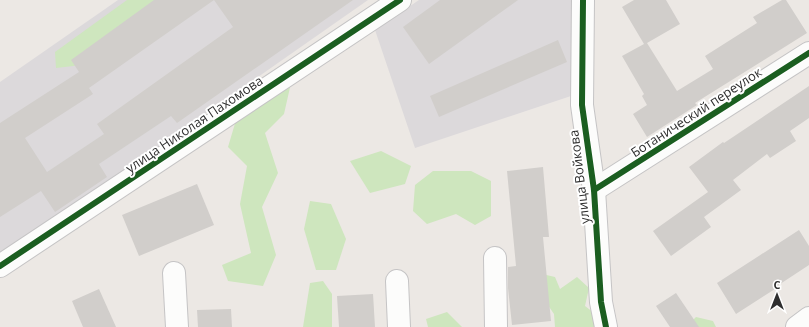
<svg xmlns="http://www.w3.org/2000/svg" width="809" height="327" viewBox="0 0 809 327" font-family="'Open Sans',sans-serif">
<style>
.industrial{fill:#dcd9db}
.green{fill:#cee6be}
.building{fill:#d1cecb;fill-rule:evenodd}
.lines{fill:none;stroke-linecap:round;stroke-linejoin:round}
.minor-casing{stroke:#c5c4c5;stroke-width:24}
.minor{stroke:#fcfcfb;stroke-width:22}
.cycleway-casing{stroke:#fff;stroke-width:8}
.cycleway{stroke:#1b5e20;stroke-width:6}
.labels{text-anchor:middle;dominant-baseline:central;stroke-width:4;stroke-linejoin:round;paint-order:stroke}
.street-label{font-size:13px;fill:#2e2e2e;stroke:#fff}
</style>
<rect width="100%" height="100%" fill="#ece8e4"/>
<!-- industrial -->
<g class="industrial">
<path d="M118,0h250l-206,144 -162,109v-171z"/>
<path d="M419,0h154l-2,96 -156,52 -40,-118z"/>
</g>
<!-- green -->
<g class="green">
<path d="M127,0h43l-88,65 -26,3 -1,-16z"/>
<path d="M291,83l-7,31 -19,19 13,40 -16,34 14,48 -13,31 -35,-5 -6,-16 29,-12 -11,-49 7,-38 -19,-19 14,-47z"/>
<path d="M381,151l30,15 -6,18 -35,9 -20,-32z"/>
<path d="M433,171h38l20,10v35l-16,9 -19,-11 -29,10 -14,-13 2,-26z"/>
<path d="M310,201l21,3 15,35 -10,31h-20l-12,-41z"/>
<path d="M542,274l13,3 5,12 17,-12 12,11 -4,18 13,10 2,11h-45l-1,-13 -17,-25z"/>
<path d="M323,281l9,13v33h-29l7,-44z"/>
<path d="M447,312l15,15h-34l-2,-8z"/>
<path d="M696,317l17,4 3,6h-30z"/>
</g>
<!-- building -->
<g class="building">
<path d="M154,0h199l-176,123 -6,-7 -72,48 8,13 -52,35 -14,-21 -41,26v-94l79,-51 -8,-12zM214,0l19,27 -136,97 7,10 -57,38 -22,-34 68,-44 -4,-6z"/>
<path d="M440,0h78l-89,64 -26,-37z"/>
<path d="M634,0h32l14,24 -33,19 30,48 36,-22 -8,-13 52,-33 -4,-6 29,-17h4l21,33 -112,70 2,2 -50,32 -14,-23 14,-9 -5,-9 2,-2 -22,-38 22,-12 -22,-37z"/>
<path d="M558,40l9,22 -128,55 -9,-21z"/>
<path d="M809,86v32l-19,13 6,10 -26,17 -3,-4 -34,26 8,10 -37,27 7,10 -40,29 -18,-25 55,-39 -19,-25 34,-25 1,1z"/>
<path d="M543,167l6,70h-6l8,84 -39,4 -4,-37v-21l8,-1 -9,-95z"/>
<path d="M197,184l17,41 -75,31 -17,-41z"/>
<path d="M799,230l10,16v19l-35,23 1,1 -39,25 -19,-31z"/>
<path d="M99,289l17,38h-33l-11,-26z"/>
<path d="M676,293l23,34h-29l-14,-21z"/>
<path d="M373,294l2,33h-36l-2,-31z"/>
<path d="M231,309l1,18h-34l-1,-17z"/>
</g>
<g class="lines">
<defs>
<g id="minor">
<path d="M583,0l-1,105 12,85 7,112 5,25"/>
<path d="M594,190l215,-137"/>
<path d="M495,258l1,69"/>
<path d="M0,266l400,-266"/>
<path d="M174,273l3,54"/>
<path d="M397,281l2,46"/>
<path d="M797,327l12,-9"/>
</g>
</defs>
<!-- minor casing -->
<use href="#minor" class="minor-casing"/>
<!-- minor -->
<use href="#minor" class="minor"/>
<defs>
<g id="cycleway">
<path d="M583,0l-1,105 12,85 7,112 5,25"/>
<path d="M594,190l215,-137"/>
<path d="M0,266l400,-266"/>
</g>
</defs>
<!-- cycleway casing -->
<use href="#cycleway" class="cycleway-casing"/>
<!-- cycleway -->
<use href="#cycleway" class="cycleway"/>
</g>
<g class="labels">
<!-- street labels -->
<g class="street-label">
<text transform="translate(696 112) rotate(-33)">Ботанический переулок</text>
<text transform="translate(194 124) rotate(-34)">улица Николая Пахомова</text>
<text transform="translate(579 177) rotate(-97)">улица Войкова</text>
</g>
</g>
<!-- north arrow -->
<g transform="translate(777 295)" stroke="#ffffff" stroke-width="3" paint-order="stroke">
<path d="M0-3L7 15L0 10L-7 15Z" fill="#2e2e2e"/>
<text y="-6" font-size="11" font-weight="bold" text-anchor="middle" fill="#2e2e2e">С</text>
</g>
</svg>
